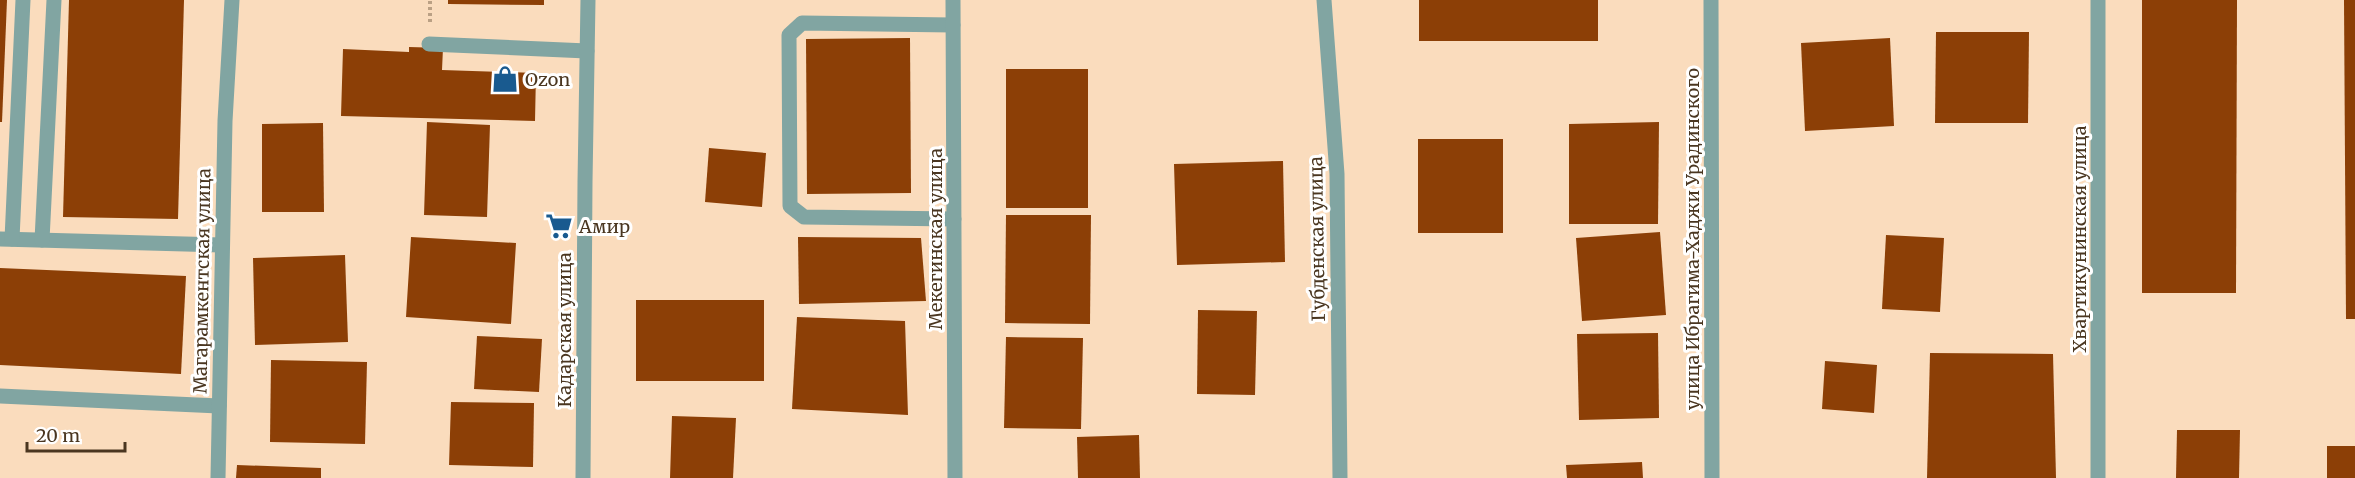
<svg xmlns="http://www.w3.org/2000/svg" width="2355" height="478" viewBox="0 0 2355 478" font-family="Merriweather,serif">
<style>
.building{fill:#8c3f06}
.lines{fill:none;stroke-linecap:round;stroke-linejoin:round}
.path{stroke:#baa084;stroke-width:4;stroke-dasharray:3 3;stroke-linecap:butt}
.lane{stroke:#81a5a2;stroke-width:15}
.street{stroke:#81a5a2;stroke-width:15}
.labels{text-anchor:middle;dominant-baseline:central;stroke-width:6;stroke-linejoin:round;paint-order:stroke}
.poi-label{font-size:18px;fill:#4a3620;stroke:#fff;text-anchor:start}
.street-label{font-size:18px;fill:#4a3620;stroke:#fff}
</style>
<rect width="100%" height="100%" fill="#fadcbd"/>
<!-- building -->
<g class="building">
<path d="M0,0h7l-5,122h-2z"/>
<path d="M69,0h115l-6,219 -115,-2z"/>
<path d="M448,0h96v5l-96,-1z"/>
<rect x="1419" y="0" width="179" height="41"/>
<path d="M2142,0h95l-1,293h-94z"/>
<path d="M2344,0h11v319h-9z"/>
<path d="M1936,32h93l-1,91h-93z"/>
<path d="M910,38l1,155 -104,1 -1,-155z"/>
<path d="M1890,38l4,88 -89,5 -4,-88z"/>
<path d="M409,47l34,1 -1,22 94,3 -1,48 -194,-5 2,-67 66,3z"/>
<rect x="1006" y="69" width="82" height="139"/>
<path d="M427,122l63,3 -3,92 -63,-2z"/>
<path d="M1659,122l-1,102h-89v-100z"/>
<path d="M323,123l1,89h-62v-88z"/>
<rect x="1418" y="139" width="85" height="94"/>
<path d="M709,148l57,5 -4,54 -57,-5z"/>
<path d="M1283,161l2,101 -108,3 -3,-101z"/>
<path d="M1006,215h85l-1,109 -85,-1z"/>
<path d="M1660,232l6,83 -84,6 -6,-83z"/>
<path d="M1886,235l58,3 -4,74 -58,-3z"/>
<path d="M411,237l105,6 -5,81 -105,-7z"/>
<path d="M798,237l123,1 5,63 -127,3z"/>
<path d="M345,255l3,87 -93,3 -2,-87z"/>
<path d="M0,268l186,8 -5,98 -181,-9z"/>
<rect x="636" y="300" width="128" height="81"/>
<path d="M1198,310l59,1 -2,84 -58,-1z"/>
<path d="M797,317l108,4 3,94 -116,-6z"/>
<path d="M1658,333l1,85 -80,2 -2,-86z"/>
<path d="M477,336l65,3 -3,53 -65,-3z"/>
<path d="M1006,337l77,1 -2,91 -77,-1z"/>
<path d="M1930,353l123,1 3,124h-129z"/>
<path d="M271,360l96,2 -2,82 -95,-2z"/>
<path d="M1825,361l52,4 -3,48 -52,-4z"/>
<path d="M451,402l83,1 -1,64 -84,-2z"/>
<path d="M672,416l64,2 -3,60h-63z"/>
<path d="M2177,430h63l-1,48h-63z"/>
<path d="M1139,435l1,43h-62l-1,-41z"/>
<rect x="2327" y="446" width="28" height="32"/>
<path d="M1642,462l1,16h-76l-1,-13z"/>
<path d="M237,465l84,3v10h-85z"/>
</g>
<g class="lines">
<!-- path -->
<path class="path" d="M430,22v-22"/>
<!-- lane -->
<g class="lane">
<path d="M953,25l-151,-2 -13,12 1,171 14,11 150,2"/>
<path d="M429,44l158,7"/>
<path d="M0,239l222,6"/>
<path d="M12,239l11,-239"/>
<path d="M42,240l12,-240"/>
<path d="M0,396l219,10"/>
</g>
<!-- street -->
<g class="street">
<path d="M953,0l2,478"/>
<path d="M1324,0l13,174 3,304"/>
<path d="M1711,0l1,478"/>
<path d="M218,478l7,-357 7,-121"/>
<path d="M583,478l2,-296 3,-182"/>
<path d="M2098,478v-478"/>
</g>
</g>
<!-- icons -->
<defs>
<symbol id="shop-bare" viewBox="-9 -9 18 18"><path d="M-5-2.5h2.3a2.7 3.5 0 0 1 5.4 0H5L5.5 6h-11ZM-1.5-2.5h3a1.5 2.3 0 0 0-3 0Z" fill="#195a8f" stroke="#fff" stroke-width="2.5" paint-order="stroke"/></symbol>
<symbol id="supermarket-bare" viewBox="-9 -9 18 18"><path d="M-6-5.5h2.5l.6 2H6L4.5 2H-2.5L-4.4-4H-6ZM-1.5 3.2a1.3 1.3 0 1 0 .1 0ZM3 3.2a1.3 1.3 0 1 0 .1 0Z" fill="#195a8f" stroke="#fff" stroke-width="2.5" paint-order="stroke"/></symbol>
</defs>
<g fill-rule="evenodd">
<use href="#shop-bare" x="486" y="60" width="38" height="38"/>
<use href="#supermarket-bare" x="540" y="207" width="38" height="38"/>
</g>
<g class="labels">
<!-- poi labels -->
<g class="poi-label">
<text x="525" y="79">Ozon</text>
<text x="579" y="226">Амир</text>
</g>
<!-- street labels -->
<g class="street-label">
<text transform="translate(935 239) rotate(-90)">Мекегинская улица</text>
<text transform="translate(1317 239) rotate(-91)">Губденская улица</text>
<text transform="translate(1692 239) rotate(-90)">улица Ибрагима-Хаджи Урадинского</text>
<text transform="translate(2079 239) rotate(-90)">Хвартикунинская улица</text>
<text transform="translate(202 281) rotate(-89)">Магарамкентская улица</text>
<text transform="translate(564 330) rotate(-90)">Кадарская улица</text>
</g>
</g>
<!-- scale -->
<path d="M27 442v9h98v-9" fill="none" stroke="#4a3620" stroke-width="3"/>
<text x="36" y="442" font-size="18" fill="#4a3620" stroke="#ffffff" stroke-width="4.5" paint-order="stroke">20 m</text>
</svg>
